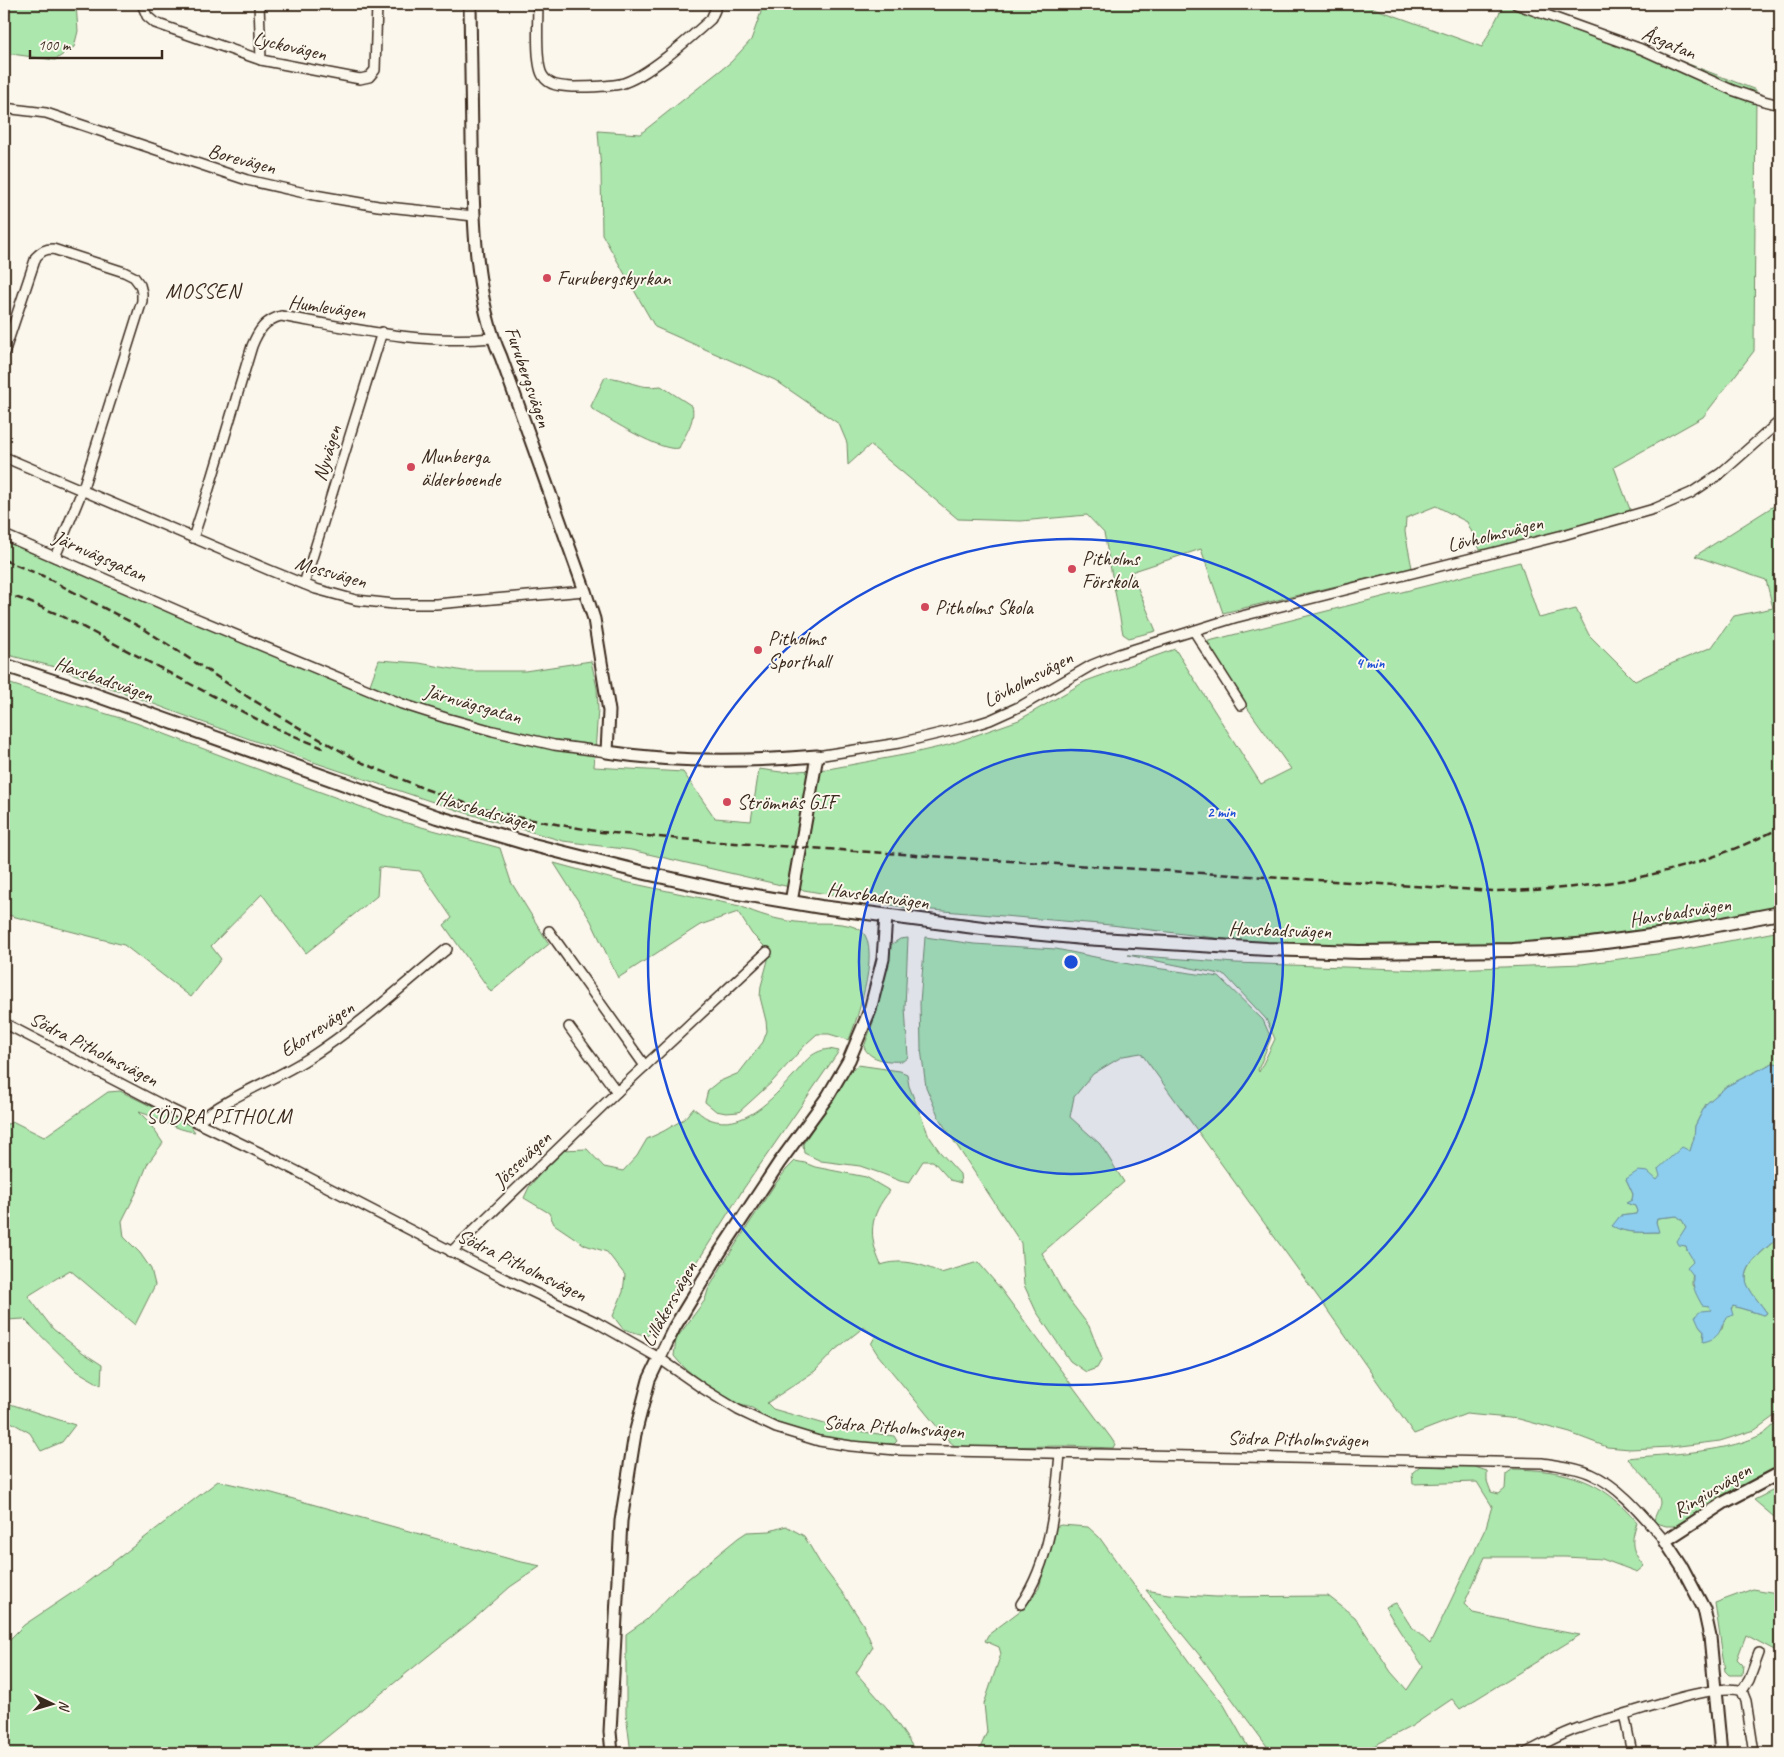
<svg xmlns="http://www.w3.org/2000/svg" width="1784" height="1757" viewBox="0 0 1784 1757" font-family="Caveat,sans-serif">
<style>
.green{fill:#ace7ad;stroke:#748866}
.water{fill:#8dceee;stroke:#6c8c9b}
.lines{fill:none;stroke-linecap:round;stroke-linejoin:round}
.minor-casing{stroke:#3b2a1e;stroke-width:12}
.tertiary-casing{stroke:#3b2a1e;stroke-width:15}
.secondary-casing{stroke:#3b2a1e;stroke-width:16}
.minor{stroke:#fbf7ec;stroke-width:9}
.tertiary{stroke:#fbf7ec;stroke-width:11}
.secondary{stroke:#fbf7ec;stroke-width:12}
.rail{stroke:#3b2a1e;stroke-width:2.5;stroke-dasharray:8 4;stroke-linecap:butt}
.ring{fill:none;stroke:#1d4ed8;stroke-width:2.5}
.poi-dot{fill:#d1495b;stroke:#fbf7ec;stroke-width:2}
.labels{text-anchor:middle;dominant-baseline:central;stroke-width:4;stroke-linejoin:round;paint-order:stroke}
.street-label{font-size:20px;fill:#3b2a1e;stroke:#fbf7ec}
.poi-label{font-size:20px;fill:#3b2a1e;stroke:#fbf7ec;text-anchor:start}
.neighbourhood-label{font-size:21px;letter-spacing:1px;fill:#3b2a1e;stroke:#fbf7ec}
.centre{fill:#1d4ed8;stroke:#fbf7ec;stroke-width:2.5}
.ring-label{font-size:15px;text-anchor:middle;font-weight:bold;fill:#1d4ed8;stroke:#fbf7ec;stroke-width:4;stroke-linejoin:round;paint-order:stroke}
</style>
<rect width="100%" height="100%" fill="#fbf7ec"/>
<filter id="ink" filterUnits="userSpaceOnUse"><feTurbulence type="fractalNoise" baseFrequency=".02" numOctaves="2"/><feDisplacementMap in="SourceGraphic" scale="10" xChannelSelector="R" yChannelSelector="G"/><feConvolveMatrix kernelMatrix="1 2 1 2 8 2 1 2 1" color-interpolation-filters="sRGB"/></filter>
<g filter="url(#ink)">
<!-- green -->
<g class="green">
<path d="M4,4h72l2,27 -4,16 -19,13 -51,-7z"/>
<path d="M759,4h603l120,43 22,-43h20l110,39 122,47 -2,261 -51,66 -89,50 20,53 -150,38 -17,-36 -31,-16 -30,12 -1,14 7,36 -189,45 -22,-64 -70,23 25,59 -27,7 -6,-4 -19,-101 -17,-18 -66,6 -63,-2 -88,-74 -22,20 -1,-22 -8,-19 -64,-44 -120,-53 -53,-93 -1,-64 -3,-39 42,3 91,-72 20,-22 10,-28z"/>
<path d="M605,377c22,1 32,13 56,9l31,20c4,14 -7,29 -13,42 -17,5 -70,-29 -87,-39l-1,-3z"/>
<path d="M1780,502v404l-116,24 -111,12 -124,4h-149l-169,-21 -203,-17 -110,-19 -167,-39 -68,-9 -97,-28 -147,-49 -120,-43 -144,-54 -51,-13v-118l364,154 11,-30 40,3 45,8h61l66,-10 6,27 1,21 -4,58 89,5 32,46 36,3 8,-52 22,3 47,-3 81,-15 39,-9 71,-25 67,-39 89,-32 86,135 30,-15 -90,-126 319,-81 19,56 37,-9 13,26 46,46 38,-18 39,-16 22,-31 39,-8 -7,-28 -71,-24z"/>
<path d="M4,682l132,41 102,39 165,60 97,26 11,34 38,62 -58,48 -47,-67 8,-7 -32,-47 -41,-4 -2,29 -71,57 -44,-59 -51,52 10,13 -30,38 -67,-52 -120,-31z"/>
<path d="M554,863l66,18 120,25c17,8 37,14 56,16 19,3 43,-2 61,6 28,11 0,91 -8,112l-20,-6h-12l-10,9 -35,39 -33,30 -13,1 -10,-2 -11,-9 3,-12 10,-8 21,-9 24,-31 4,-11 -1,-10 -6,-24 1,-11 7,-26 -4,-14 -12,-12 -14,-22 -38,13 -82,53 -27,-57z"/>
<path d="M1780,931v133l-7,-1 -46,23 -21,18 -11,22 -1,12 -4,14 -33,28 -31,-1 7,15 -1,6 -5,3 8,3 2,5 -1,3 -16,2 -7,10c14,8 29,6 45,6l-2,-10 1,-4 20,-2 5,4 4,7 -4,8 -1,10 5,1c1,6 5,9 7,14l-1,25 20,25 -13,15 5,6 -1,7 19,-9 2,-8 9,-15 31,9 3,-2c-6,-9 -14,-17 -19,-26 -10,-20 20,-39 32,-51v176l-25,18 -35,11 -49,6 -41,2 -23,-2 -37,-14 -51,-14 -53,-5 -52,20 -91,-130 -182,-251 -18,3 -30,18 -19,23 -4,20 30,27 24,38 -82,71 21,39 26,34 13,33 -5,9 -11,4 -16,-11 -34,-50 -12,-26 -3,-42 -81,-123 -14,-33 -5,-38 -1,-46 5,-66 49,7 82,5 78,16 85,12 44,43 8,18 -13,32 1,2 16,-33 -9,-20 -41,-44 -97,-20 108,8 189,7 157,-6 90,-12z"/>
<path d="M908,938l-3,69 3,50 -5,4c-13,1 -33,0 -39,-14l13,-36 7,-52 5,-13 11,-7z"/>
<path d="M829,1049l10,2 -95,137 -89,141 -8,7 -24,-7 -10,-13 10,-24 2,-17 -18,-23 -22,-7 -31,-21 -5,-11 -25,-15 5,-11 32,-37 26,-1 17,18 19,4 14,-15 10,-17 17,-8 20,-12 9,-11c5,3 10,9 16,11 34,13 63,-20 84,-43 13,-14 16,-24 36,-27z"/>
<path d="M858,1065l42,6 7,3 2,12 20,50 11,16 20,22 1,9 -11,-3 -17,-19h-10l-14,22 -9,-2 -17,-7 -23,-8 -39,-5 -17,-8 -1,-9 45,-71z"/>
<path d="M120,1091l70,34 5,7c-20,-2 -37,-15 -56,-20l9,9 15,22 -15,20 -12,30 -14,28 2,16 16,16 11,16 4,16 -20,40 -65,-55 -42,26 25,33 29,23 20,13 -1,20 -24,-14 -53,-52 -17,1 -3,3v-148l6,-6v-10l-6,-8v-26l10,-3 30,15 64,-45z"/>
<path d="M795,1161l10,2 10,4 51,10 24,14c-21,25 -22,45 -9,74 21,-7 41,-1 60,8l37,-11 22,26 111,150 4,6 -2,4 -48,-2 -85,1 -25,-1 -7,-6 -70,-85 -7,-11 4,-7 -11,-10 -29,23 -20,21 -48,32 6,6 69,20 52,7 3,5 -3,3c-42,0 -84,-8 -123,-23 -7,-3 -12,-10 -19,-13 -5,-2 -10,-2 -15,-4 -20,-12 -49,-29 -63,-48l2,-17 29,-39 3,-10 15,-26 50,-77 13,-17z"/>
<path d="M4,1402l71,23 -13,17 -21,9 -11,-18 -26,-15z"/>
<path d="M1780,1419v47l-56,30 -38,25 -11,5h-9l-12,-4c0,-6 5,-12 6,-19 0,-14 -24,-35 -33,-45 39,-4 105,-5 139,-26 5,-4 10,-9 14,-13z"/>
<path d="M1420,1466l24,1 28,-1 15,5v10l4,11 8,2 6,-5 1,-15 7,-5c53,1 89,10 124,53 -6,20 -7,27 7,44l-7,6 -35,-13 -37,-2h-80l-21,47 9,9 64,14 43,8 -120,74 -8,-10 -40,27 -52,27h-88l-71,-96 -55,-67 22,4 48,3 112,-1 27,21 36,55 16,18 16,-24 -24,-36 -14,-23 11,-4 14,22 20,19 56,-117 6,-21 -15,-24 -64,2 -1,-11z"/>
<path d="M218,1481l54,12 245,68 24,5 -31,21 -36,32 -167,134h-303v-108l20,-20 57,-38z"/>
<path d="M1780,1487v35l-26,-22z"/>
<path d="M1061,1525l27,2 11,10 91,126 34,42 24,42 6,6h-276l9,-21 -3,-28 17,-50 -2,-7 -14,-6 3,-6 37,-28 14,-19 16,-61z"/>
<path d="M786,1526l18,10 16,27 24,32 19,29 10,23 -17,26 31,35 30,45h-286l-5,-39v-80l20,-14 32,-33 60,-49 9,-6 23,-1z"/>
<path d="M1753,1589l24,4 3,-3v63l-34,-18 -9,24 6,6 -1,10h-13l-4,-4 -10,-68z"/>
</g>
<!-- water -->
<path class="water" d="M1773,1063l7,1v172c-12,11 -42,31 -32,50 5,10 13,18 19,27l-3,2 -31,-9 -2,2 2,7c-17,5 -5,22 -30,27l1,-11 -5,-6 -4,-9 6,-5 10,-1 -2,-4 -7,-1c-6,-11 -10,-17 -9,-30l-6,-8 6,-6c-2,-6 -6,-9 -7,-15l-7,-1 -2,-4 9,-14 -4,-7 -5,-4 -20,2 -1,4 3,10c-17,0 -32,2 -47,-6l8,-10 16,-2 1,-3 -2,-5 -9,-3 6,-3 1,-6 -7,-15 12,-8 10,1 9,8 3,-4 -2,-7 24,-22 8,4 4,-13 1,-12 11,-22 21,-18z"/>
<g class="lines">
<defs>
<g id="minor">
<path d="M142,4l5,12 8,7 106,37 99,19 9,-2 6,-7 2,-66"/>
<path d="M259,4l2,56"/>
<path d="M538,4c0,15 -3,61 5,72 7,11 20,10 31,11 16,0 31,0 46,-3 26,-6 70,-46 91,-65l4,-9v-6"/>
<path d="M1516,4l125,45 91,41 32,11 16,4"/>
<path d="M4,108l42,5 201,67 62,14 69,12 96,10"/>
<path d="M4,120l4,-12"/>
<path d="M4,353l32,-96c6,-6 9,-8 17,-8l71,23 10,5 6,8 2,8v8l-60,190 -27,66"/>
<path d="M4,457l265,113 47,19 40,11 38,4h42l149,-13"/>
<path d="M4,535l179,78 219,91 44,14 47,13 61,14 53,7"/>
<path d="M193,538l15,-46 44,-146c6,-15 13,-26 29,-30 69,12 141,29 211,22"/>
<path d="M304,584l78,-252"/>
<path d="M1194,631l47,74"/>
<path d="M817,756l82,-13 72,-17 19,-6 33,-15 69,-40 27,-11 115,-36 329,-83 91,-26 37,-16 30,-20 59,-52"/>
<path d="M549,931l96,135"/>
<path d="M4,1023l164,85 109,53 226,117 93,44 63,36 43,30 36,22 38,18 43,13 32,5 45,4 646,13c17,3 34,4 49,11 30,13 53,43 74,67"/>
<path d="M569,1027l48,65"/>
<path d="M197,1122c34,-27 76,-41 112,-64 50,-32 93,-72 138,-109"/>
<path d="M451,1252l166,-160 150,-140"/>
<path d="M1021,1604c29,-41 35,-101 39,-151"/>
<path d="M1742,1691l7,-11 10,-27"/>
<path d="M1624,1714l8,39"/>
<path d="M1526,1753c18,-9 36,-20 56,-26 13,-5 27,-8 40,-12 24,-7 99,-33 120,-24l4,10 8,52"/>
</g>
<g id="tertiary">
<path d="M470,4c1,45 1,91 2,136 1,67 1,156 29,217l84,234 9,28 15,92 -2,41c70,11 140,10 210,4l-26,146"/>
<path d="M612,1753l-2,-21 11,-211 14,-87 14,-54 25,-52 46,-76 59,-89 49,-67 21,-36 21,-50 13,-51 3,-43"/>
<path d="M1721,1753l-11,-116 -6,-28 -22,-42 -17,-26 60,-39 55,-29"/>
</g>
<path id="secondary" d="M4,665l86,28 347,124 92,27 112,28 85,19 95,16 169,22 93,9 184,11 92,3 154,-2 77,-6 91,-12 99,-19"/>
</defs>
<!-- minor casing -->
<use href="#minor" class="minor-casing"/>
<!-- tertiary casing -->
<use href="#tertiary" class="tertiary-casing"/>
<!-- secondary casing -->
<use href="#secondary" class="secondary-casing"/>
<!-- minor -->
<use href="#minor" class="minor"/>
<!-- tertiary -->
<use href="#tertiary" class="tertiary"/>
<!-- secondary -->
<use href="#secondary" class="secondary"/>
<!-- rail -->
<g class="rail">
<path d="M4,560l39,16 101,53 104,68 55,33 60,33 62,26 40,14 51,14 85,15 103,9 288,19 502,31c104,-1 193,-16 286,-63"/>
<path d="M4,593l25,9 31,13 206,109 57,24"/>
</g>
</g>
</g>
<!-- distance rings -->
<circle cx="1071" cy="962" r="212" fill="#1d4ed8" fill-opacity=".12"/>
<g class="ring">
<circle cx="1071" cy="962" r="212"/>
<circle cx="1071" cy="962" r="423"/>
</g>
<!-- markers -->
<g class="poi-dot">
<circle cx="547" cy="278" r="5"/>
<circle cx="411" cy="467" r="5"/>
<circle cx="1072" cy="569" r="5"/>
<circle cx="925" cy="607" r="5"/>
<circle cx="758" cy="650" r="5"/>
<circle cx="727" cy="802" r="5"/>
</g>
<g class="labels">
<!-- street labels -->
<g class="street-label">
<text transform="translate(1669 43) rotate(22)">Åsgatan</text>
<text transform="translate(290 46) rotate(13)">Lyckovägen</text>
<text transform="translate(242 159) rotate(15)">Borevägen</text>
<text transform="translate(327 307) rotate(8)">Humlevägen</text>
<text transform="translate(528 377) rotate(71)">Furubergsvägen</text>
<text transform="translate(327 453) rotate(-73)">Nyvägen</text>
<text transform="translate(1495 534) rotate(-14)">Lövholmsvägen</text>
<text transform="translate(100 556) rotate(24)">Järnvägsgatan</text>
<text transform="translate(331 572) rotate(16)">Mossvägen</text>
<text transform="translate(104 679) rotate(19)">Havsbadsvägen</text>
<text transform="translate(1028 679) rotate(-28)">Lövholmsvägen</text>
<text transform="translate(473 704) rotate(16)">Järnvägsgatan</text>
<text transform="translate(486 811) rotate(16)">Havsbadsvägen</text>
<text transform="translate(878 896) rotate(8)">Havsbadsvägen</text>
<text transform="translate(1680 912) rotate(-9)">Havsbadsvägen</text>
<text transform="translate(1280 930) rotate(2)">Havsbadsvägen</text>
<text transform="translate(317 1029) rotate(-34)">Ekorrevägen</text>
<text transform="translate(94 1049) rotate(27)">Södra Pitholmsvägen</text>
<text transform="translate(522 1159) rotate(-44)">Jössevägen</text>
<text transform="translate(522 1265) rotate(26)">Södra Pitholmsvägen</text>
<text transform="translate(669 1304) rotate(-61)">Lillåkersvägen</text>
<text transform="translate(894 1427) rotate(4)">Södra Pitholmsvägen</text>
<text transform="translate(1298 1439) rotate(1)">Södra Pitholmsvägen</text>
<text transform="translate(1712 1490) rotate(-31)">Ringiusvägen</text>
</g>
<!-- poi labels -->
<g class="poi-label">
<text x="557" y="278">Furubergskyrkan</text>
<text x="421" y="456">Munberga<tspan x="421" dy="23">älderboende</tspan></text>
<text x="1082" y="558">Pitholms<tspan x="1082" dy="23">Förskola</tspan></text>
<text x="935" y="607">Pitholms Skola</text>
<text x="768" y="638">Pitholms<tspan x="768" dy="23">Sporthall</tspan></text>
<text x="737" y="802">Strömnäs GIF</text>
</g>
<!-- neighbourhood labels -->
<g class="neighbourhood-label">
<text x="203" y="291">MOSSEN</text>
<text x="219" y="1116">SÖDRA PITHOLM</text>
</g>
</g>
<circle cx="1071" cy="962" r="8" class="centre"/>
<g class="ring-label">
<text x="1370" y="668">4 min</text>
<text x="1221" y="817">2 min</text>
</g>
<!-- margin -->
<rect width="1784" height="1757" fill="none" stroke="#fbf7ec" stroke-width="20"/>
<rect x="10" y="10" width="1764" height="1737" fill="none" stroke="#3b2a1e" stroke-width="2" filter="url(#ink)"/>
<!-- north arrow -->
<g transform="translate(52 1704) rotate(95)" stroke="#fbf7ec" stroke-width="4" paint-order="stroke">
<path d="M0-4L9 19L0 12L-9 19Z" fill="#3b2a1e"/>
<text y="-8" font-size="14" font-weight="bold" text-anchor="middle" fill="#3b2a1e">N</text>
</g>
<!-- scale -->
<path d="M30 50v8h132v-8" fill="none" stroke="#3b2a1e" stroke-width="2.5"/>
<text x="38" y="50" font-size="15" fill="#3b2a1e" stroke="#fbf7ec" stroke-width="4" paint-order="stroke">100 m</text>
</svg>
